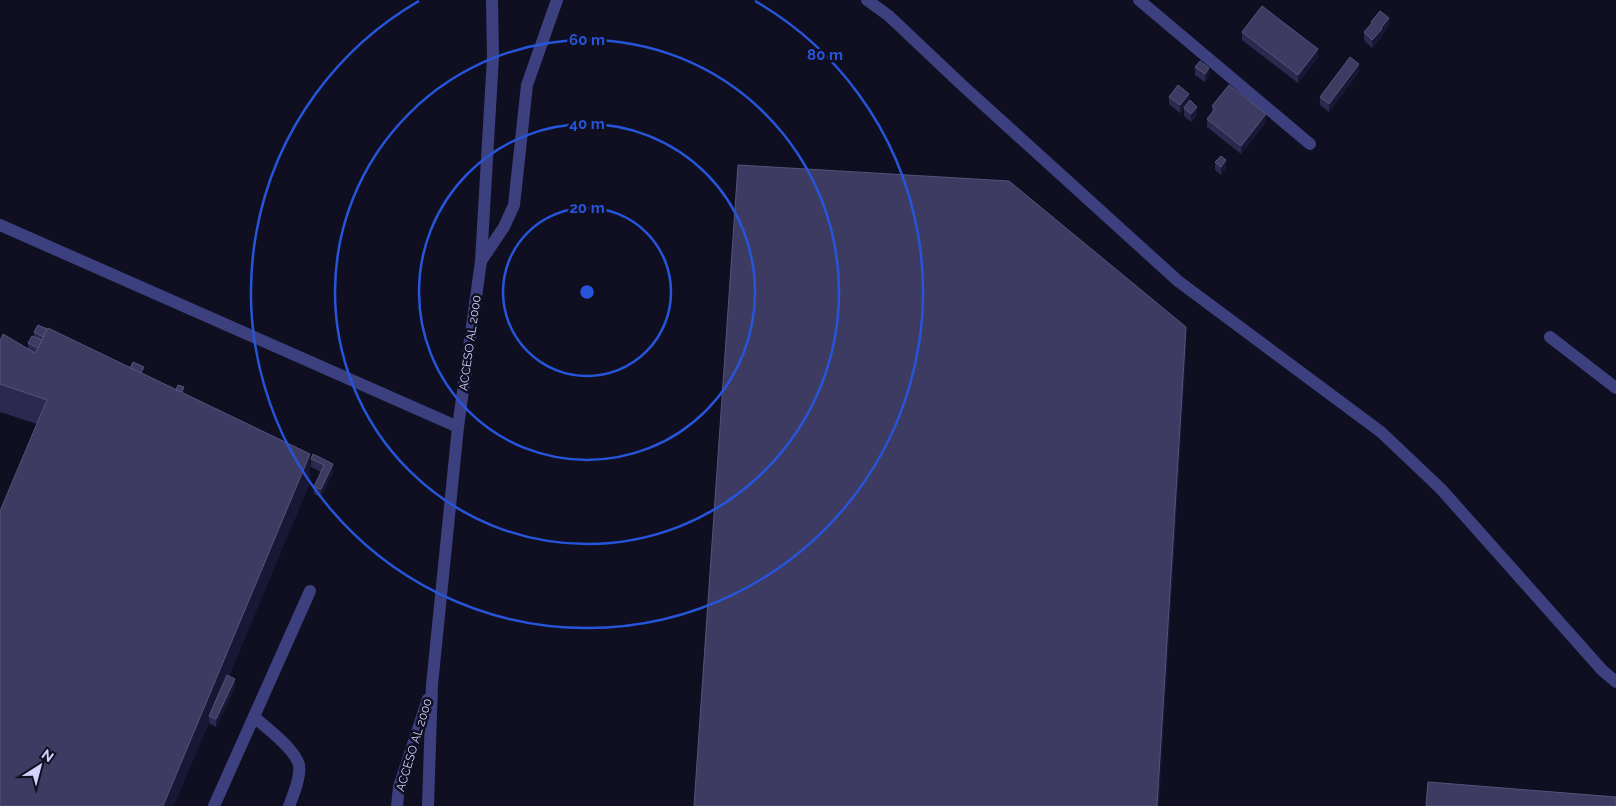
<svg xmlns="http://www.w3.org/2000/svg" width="1616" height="806" viewBox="0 0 1616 806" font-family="Raleway,sans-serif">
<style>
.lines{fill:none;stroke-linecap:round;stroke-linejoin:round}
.minor{stroke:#3c407f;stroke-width:12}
.wall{fill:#2c294f}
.shaded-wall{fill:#191735}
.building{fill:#3d3b62;stroke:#55537a}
.ring{fill:none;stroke:#2655da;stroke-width:2.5}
.labels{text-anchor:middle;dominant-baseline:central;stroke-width:5;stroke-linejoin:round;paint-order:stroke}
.street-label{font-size:12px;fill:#d2d2fd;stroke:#100f22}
.centre{fill:#2655da;stroke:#100f22;stroke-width:2.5}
.ring-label{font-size:15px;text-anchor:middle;font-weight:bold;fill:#2655da;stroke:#100f22;stroke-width:5;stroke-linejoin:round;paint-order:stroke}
</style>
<rect width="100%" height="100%" fill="#100f22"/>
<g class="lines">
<!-- minor -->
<g class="minor">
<path d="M867,0l22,16 73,69 216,196 203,151 60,57 161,181 14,12"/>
<path d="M1139,0l171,144"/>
<path d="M0,225l458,202"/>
<path d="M481,261l23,-34 10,-22 13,-120 30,-85"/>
<path d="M1550,337l66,51"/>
<path d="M254,717c13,11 41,32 45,48 2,12 -6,31 -10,41"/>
<path d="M214,806l96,-215"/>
<path d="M397,806l2,-19 29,-88"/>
<path d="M428,806l4,-121 26,-258 23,-166 12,-204 -1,-57"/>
</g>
</g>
<!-- wall -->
<g class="wall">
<path d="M1371,22l18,4 -7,9v2l-10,11 -8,-8v-8l7,-7z"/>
<path d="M1242,32l76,25 -20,26 -56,-43z"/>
<path d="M1195,67l14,8 -4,7 -10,-7z"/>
<path d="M1359,72l-30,40 -9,-7v-8z"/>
<path d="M1169,97l20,4 8,14 -6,7 -7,-6v-7l-4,4 -11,-9z"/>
<path d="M1212,106l54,16 -25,32 -34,-27v-8l5,-7z"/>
<path d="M1215,162l11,6 -5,7 -6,-5z"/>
<path d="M34,332l110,42 40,20 126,88 -81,194 6,11 -19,40 -7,-4 -172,-299 -37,-12v-71l28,8v-6l6,-7z"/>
<path d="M311,459l22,5v8l-12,25 -7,-3v-7l7,-15 -10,-5z"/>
</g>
<!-- shaded-wall -->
<g class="shaded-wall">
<path d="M1389,18v8l-7,9v2l-10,11v-8z"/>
<path d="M1318,49v8l-20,26v-8z"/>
<path d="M1359,64v8l-30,40v-8z"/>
<path d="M1209,68v7l-4,7v-8z"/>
<path d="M1189,94v8l-5,6v1l-4,4v-8z"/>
<path d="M1197,107v8l-6,7v-8z"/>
<path d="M1266,114v8l-25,32v-8z"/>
<path d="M1226,160v8l-5,7v-8z"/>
<path d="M1186,327v28l-27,451h-2z"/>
<path d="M310,454v28l-98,235 -3,-1v7l-35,83h-11z"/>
<path d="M333,464v8l-12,25v-8z"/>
<path d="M235,679v8l-19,40v-8z"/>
</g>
<!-- building -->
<g class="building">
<path d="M1262,6l56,43 -20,26 -56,-43z"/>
<path d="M1380,11l9,7 -8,10 1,1 -10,11 -8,-8 8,-9 -1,-1z"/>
<path d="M1350,57l9,7 -30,40 -9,-7z"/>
<path d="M1200,61l9,7 -4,6 -10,-7z"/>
<path d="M1178,85l11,9 -9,11 -11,-8z"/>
<path d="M1229,85l37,29 -25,32 -34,-27 8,-10 -3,-3z"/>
<path d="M1190,100l7,7 -6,7 -7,-6z"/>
<path d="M1221,156l5,4 -5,7 -6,-5z"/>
<path d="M738,165l271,16 177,146 -29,479h-463z"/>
<path d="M38,325l9,4 -4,8 -9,-5z"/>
<path d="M48,328l262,126 -147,352h-163v-295l47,-111 -47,-16v-43l3,-7 32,19z"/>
<path d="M32,336l10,4 -4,8 -10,-5z"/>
<path d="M133,362l11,5 -3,6 -11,-5z"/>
<path d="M178,385l6,2 -2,5 -6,-2z"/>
<path d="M313,454l20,10 -12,25 -7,-2 10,-22 -13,-6z"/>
<path d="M227,675l8,4 -19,40 -7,-3z"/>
<path d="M1428,782l188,15v9h-190z"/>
</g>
<!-- distance rings -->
<g class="ring">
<circle cx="587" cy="292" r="84"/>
<circle cx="587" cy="292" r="168"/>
<circle cx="587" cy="292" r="252"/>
<path d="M755 1A336 336 0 1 1 419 1"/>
</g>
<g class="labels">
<!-- street labels -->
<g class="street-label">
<text transform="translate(470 343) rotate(-82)">ACCESO AL 2000</text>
<text transform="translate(414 745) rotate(-73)">ACCESO AL 2000</text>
</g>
</g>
<circle cx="587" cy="292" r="8" class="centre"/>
<g class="ring-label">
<text x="587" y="45">60 m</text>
<text x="825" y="60">80 m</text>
<text x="587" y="129">40 m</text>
<text x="587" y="213">20 m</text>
</g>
<!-- north arrow -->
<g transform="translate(40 766) rotate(36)" stroke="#100f22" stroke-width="4" paint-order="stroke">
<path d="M0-4L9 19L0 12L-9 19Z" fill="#d2d2fd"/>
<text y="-8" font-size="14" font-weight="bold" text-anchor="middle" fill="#d2d2fd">N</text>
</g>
</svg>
